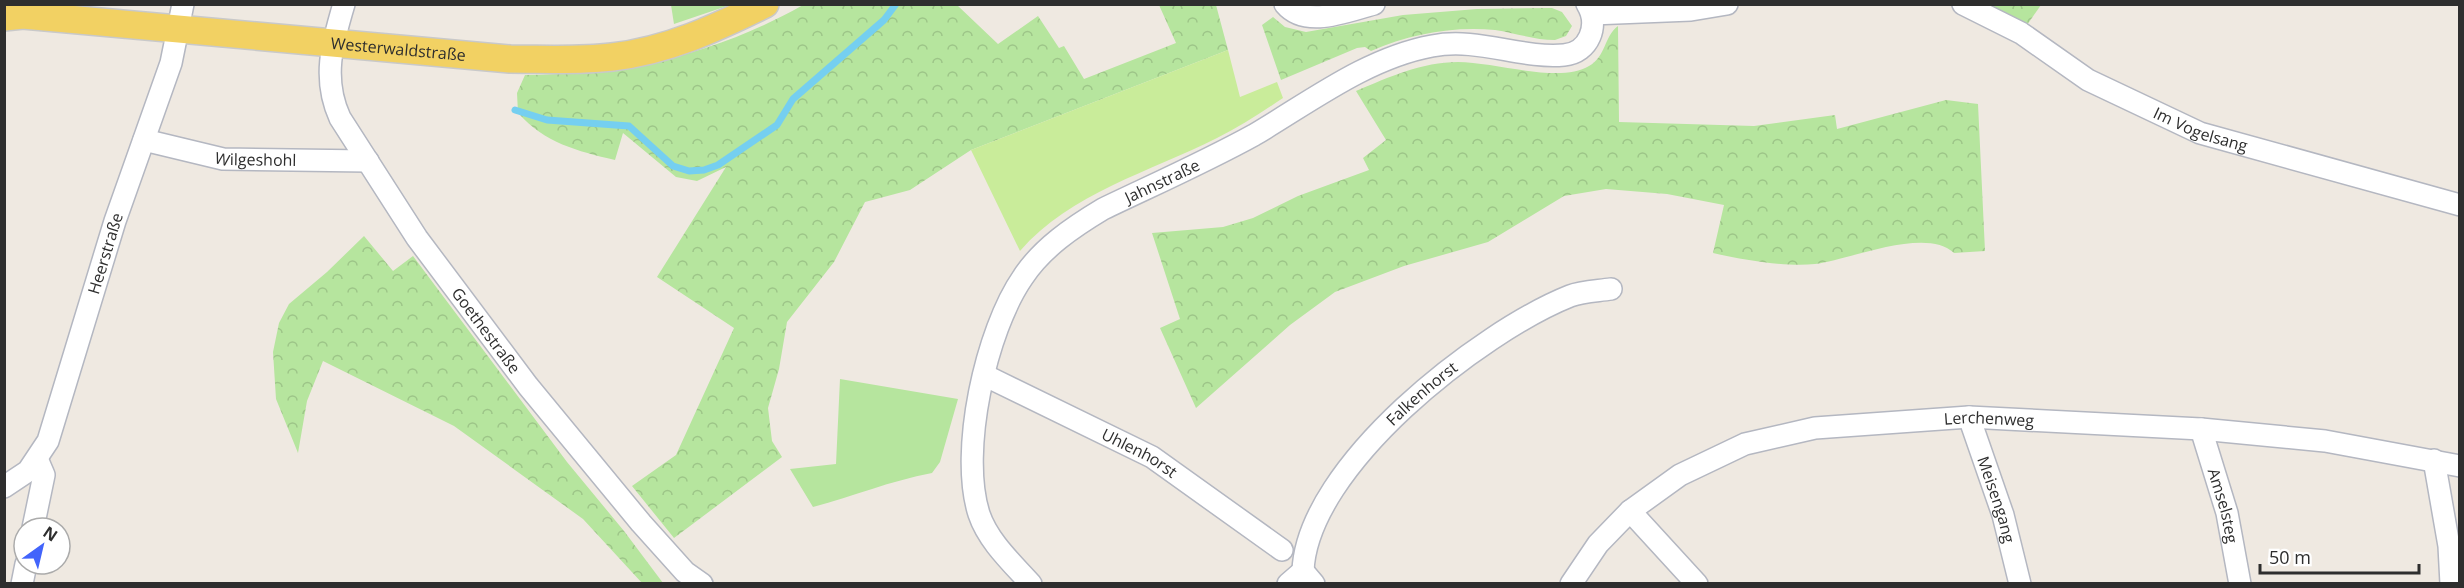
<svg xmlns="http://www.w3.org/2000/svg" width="2464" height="588" viewBox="0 0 2464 588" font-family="'Open Sans',sans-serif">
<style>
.grass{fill:#b6e59e}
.forest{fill:url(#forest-crowns)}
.pitch{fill:#c9ec9a}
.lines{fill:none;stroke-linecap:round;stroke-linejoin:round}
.stream{stroke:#75cff0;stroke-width:7}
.minor-casing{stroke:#b4b7c1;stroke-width:24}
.major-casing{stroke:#c9c9c9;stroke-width:30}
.minor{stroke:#fff;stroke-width:21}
.major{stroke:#f2d163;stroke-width:27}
.labels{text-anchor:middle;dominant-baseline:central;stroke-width:5;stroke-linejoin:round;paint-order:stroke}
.street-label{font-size:16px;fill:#2e2e2e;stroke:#fff}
</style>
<defs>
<pattern id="forest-crowns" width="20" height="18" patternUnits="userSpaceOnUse" patternTransform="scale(1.5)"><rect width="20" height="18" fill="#b6e59e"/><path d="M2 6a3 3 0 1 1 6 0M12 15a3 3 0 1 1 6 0" fill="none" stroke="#9dc588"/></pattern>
</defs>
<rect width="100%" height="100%" fill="#efe9e1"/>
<!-- grass -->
<g class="grass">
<path d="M671,5v-1l59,1 -56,19z"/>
<path d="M840,379l118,20 -18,63 -8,11c-42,8 -78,23 -119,34l-23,-38 46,-5z"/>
</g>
<!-- forest -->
<g class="forest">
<path d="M803,5h154l41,39 40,-28 21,32 5,-2 20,33 92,-36 -17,-38h57l12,45 -257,100 -61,40 -45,12 -31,60 -47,60 -8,47 -11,39 4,33 10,16 -108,81 -42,-52 44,-31 58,-127 -77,-51 69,-110 -29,14 -21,-4 -53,-44 -8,27c-38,-9 -70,-17 -97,-47l-1,-20 8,-18c102,-1 189,-20 278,-70z"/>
<path d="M1989,5h52l-14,20z"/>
<path d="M1552,8l10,4 10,14 -6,10 -11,4c-20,0 -40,-7 -60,-10 -42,-4 -85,4 -124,21l-6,-4 -8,1 -76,32 -19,-55 11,-8 12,10 21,5 97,-17 74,-6z"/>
<path d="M1618,26l1,96 135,4 81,-11 2,14 109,-29 32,4 7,147 -31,2c-28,-27 -105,7 -139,11 -29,3 -73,-4 -102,-11l11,-48 -57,-11 -61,-5 -42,7 -76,46 -84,24 -69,26 -45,33 -94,83 -36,-80 20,-9 -28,-86 71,-6 30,-9 45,-22 71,-26 -6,-12 23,-18 -30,-49c33,-14 66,-29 102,-29 37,0 102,22 131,4 17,-9 15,-30 29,-40z"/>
<path d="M364,236l29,35 20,-15 154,206 57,69 39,52h-21l-59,-64 -129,-93 -131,-65 -16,40 -9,52 -22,-54 -3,-47 6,-29 10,-19 38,-32z"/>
</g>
<!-- pitch -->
<path class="pitch" d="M1228,50l12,47 37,-15 6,16c-21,14 -43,29 -66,40 -67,34 -147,55 -197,113l-49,-101z"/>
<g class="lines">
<!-- stream -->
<path class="stream" d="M515,110l32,10 82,6 44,40 16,5 15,-1 14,-5 59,-40 16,-26 91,-79 12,-16"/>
<defs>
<g id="minor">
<path id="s1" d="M344,4c-12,40 -22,75 -4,114l77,120 111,148 113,137 44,49 17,12"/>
<path d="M1285,4c21,25 62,7 89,0"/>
<path id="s2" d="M1963,4l58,29 67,47 112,53 260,72"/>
<path d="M1592,14l99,-4 36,-6"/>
<path id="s3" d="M144,140l79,19 145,2"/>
<path id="s4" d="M984,375l168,82 130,93"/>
<path id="s5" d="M1969,417l34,98 17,69"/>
<path id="s6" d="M2201,429l26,84 13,71"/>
<path d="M2434,460l15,86 2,38"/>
<path id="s7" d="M4,487l24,-16 20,-30 67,-220 56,-158 12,-59"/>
<path d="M1630,511l67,73"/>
<path d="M33,528l11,-53 -6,-14"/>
<path id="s8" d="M1303,571c4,-105 177,-239 267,-275 12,-5 28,-5 41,-7"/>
<path d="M22,584l4,-20"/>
<path id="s9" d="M1031,584c-19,-21 -43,-43 -52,-70 -20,-62 7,-184 44,-237 19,-29 50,-50 80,-68 50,-24 102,-47 151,-74 56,-33 113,-77 178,-89 46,-9 89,13 132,9 25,-2 36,-30 23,-51"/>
<path d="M1288,584l15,-13 11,13"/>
<path id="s10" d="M1571,584l27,-40 32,-33 50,-36 65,-31 70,-16 154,-11 232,12 124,12 135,25"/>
</g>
<g id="major">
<path id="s11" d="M4,17l19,-2 487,44c34,0 68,2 102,-2 55,-6 104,-29 153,-53"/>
</g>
</defs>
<!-- minor casing -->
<use href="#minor" class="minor-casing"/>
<!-- major casing -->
<use href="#major" class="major-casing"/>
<!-- minor -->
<use href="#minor" class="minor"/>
<!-- major -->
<use href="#major" class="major"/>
</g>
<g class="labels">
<!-- street labels -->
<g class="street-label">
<text stroke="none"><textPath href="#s11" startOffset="396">Westerwaldstraße</textPath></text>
<text stroke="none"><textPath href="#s2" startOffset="270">Im Vogelsang</textPath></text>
<text stroke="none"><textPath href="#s3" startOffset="114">Wilgeshohl</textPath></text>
<text stroke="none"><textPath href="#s9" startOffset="506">Jahnstraße</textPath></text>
<text stroke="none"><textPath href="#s7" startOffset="261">Heerstraße</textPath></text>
<text stroke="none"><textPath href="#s1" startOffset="375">Goethestraße</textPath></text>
<text stroke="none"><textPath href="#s8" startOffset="219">Falkenhorst</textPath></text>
<text stroke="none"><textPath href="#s10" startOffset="474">Lerchenweg</textPath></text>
<text stroke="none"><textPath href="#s4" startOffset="174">Uhlenhorst</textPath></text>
<text stroke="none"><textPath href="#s5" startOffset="87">Meisengang</textPath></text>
<text stroke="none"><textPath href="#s6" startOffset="80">Amselsteg</textPath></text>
</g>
</g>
<!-- border -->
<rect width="2464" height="588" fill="none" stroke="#2e2e2e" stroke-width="12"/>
<!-- north arrow -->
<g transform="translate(42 546) rotate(34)"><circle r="28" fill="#ffffff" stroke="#ababab" stroke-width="1.5"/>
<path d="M0-4.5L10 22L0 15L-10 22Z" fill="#4264fb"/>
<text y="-9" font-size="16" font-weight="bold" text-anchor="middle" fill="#2e2e2e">N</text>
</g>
<!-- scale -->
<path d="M2260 564v9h159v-9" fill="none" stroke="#2e2e2e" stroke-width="3"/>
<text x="2269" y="564" font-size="18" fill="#2e2e2e" stroke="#ffffff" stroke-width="4.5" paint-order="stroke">50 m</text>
</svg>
